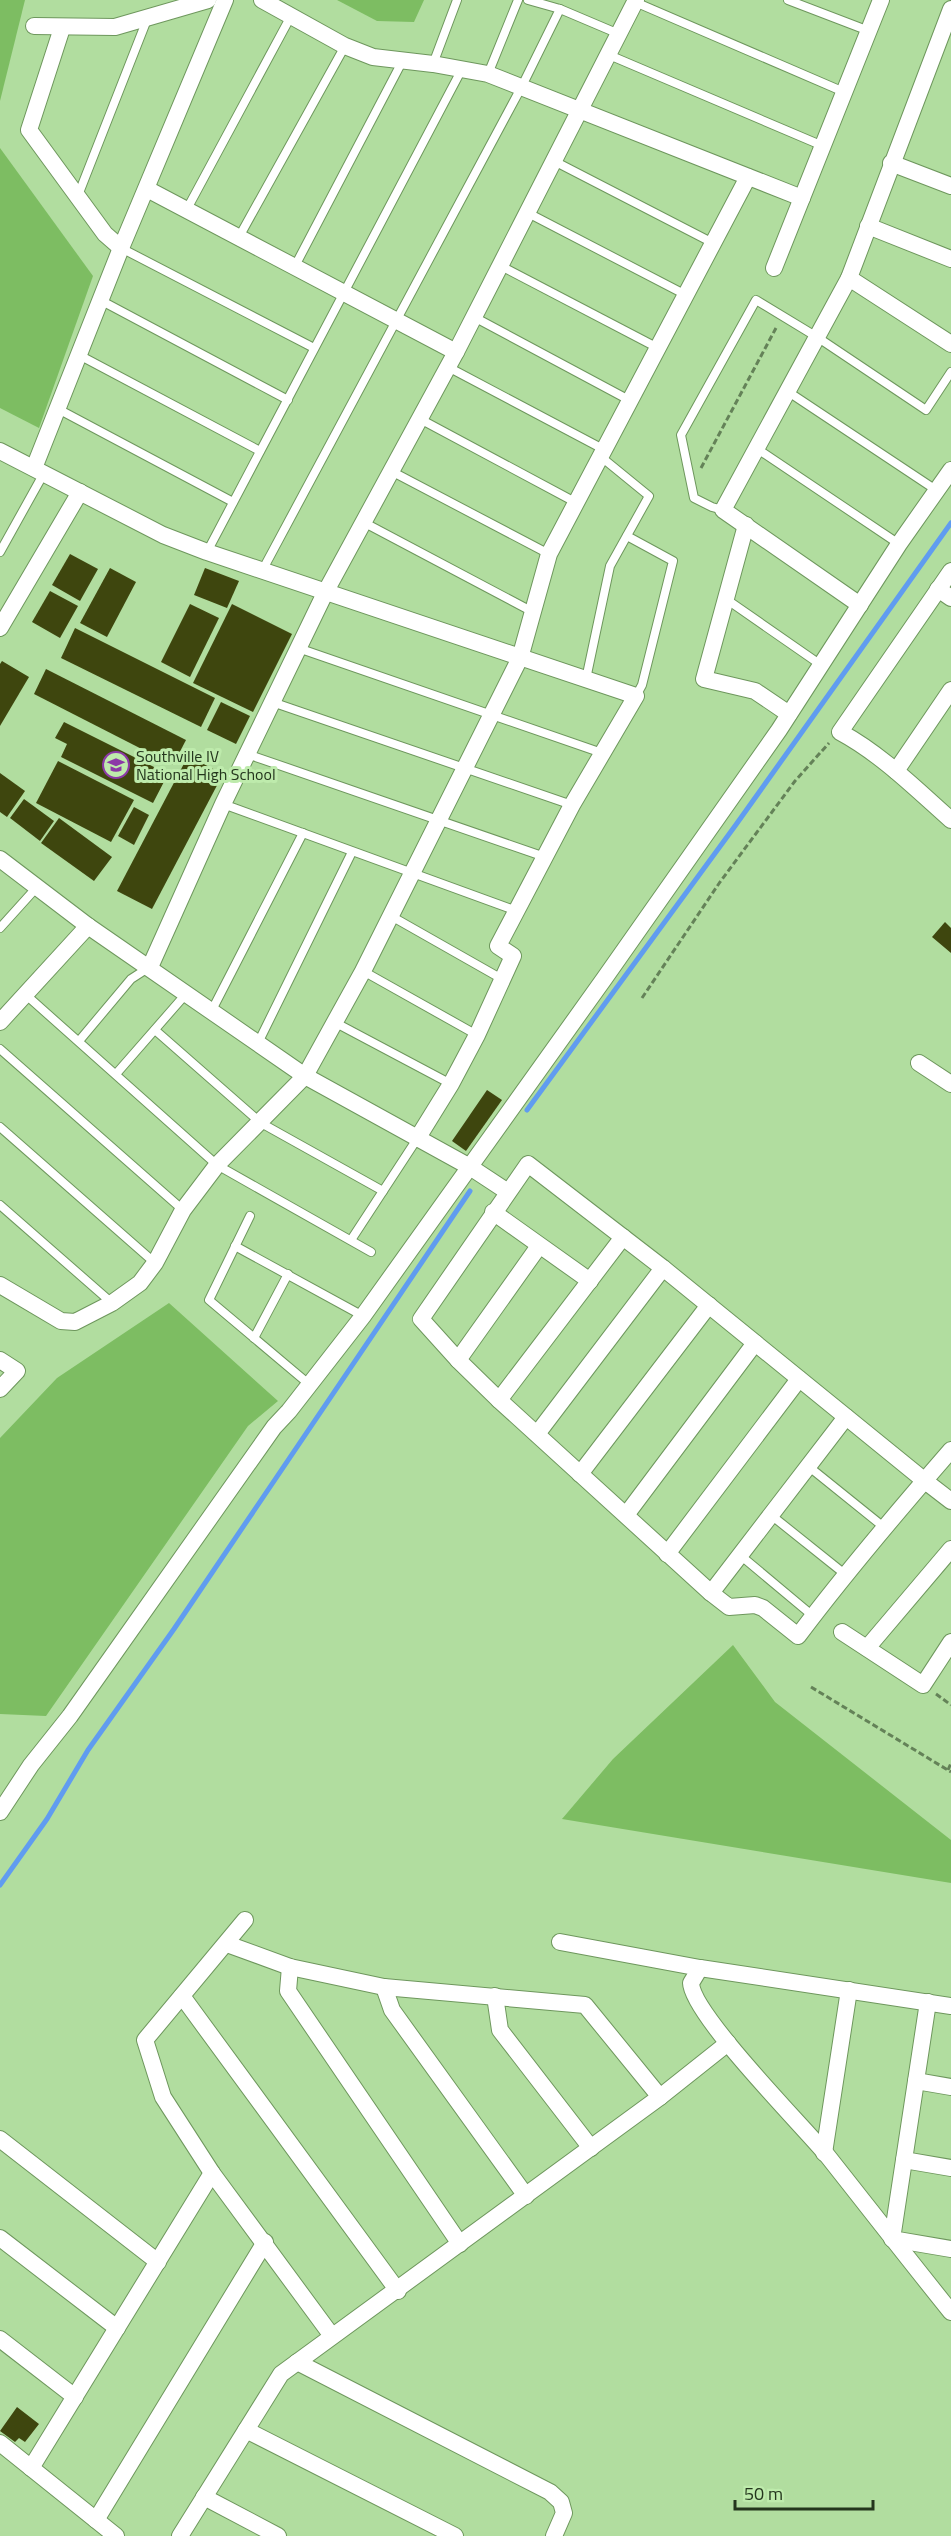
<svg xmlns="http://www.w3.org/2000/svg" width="951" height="2536" viewBox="0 0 951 2536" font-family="'Titillium Web',sans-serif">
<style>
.green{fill:#7dbd62}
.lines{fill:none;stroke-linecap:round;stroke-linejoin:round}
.stream{stroke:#609cf0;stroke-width:5}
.building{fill:#3e460e}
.lane-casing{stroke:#6e975d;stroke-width:10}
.street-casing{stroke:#6e975d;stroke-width:18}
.path{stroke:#648258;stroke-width:3;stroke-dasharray:6 3;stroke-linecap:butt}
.lane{stroke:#fff;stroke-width:8}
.street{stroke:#fff;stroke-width:16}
.labels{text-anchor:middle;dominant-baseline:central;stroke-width:6;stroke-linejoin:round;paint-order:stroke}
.poi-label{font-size:16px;fill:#24361d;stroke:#beebac;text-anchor:start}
</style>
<rect width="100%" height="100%" fill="#b1dd9f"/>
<!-- green -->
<g class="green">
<path d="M0,0h25l-25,101z"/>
<path d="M337,0h87l-10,22 -37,-1z"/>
<path d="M0,148l93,128 -54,152 -39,-20z"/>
<path d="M169,1303l109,98 -30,25 -202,290 -46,-2v-276l57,-60z"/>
<path d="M733,1645l42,57 176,138v43l-389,-64 51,-60z"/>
</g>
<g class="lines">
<!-- stream -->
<g class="stream">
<path d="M527,1110l208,-284 216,-303"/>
<path d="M0,1885l47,-66 41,-69 86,-121 296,-438"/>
</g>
</g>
<!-- building -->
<g class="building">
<path d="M70,554l28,15 -18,32 -28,-16z"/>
<path d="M110,568l26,14 -29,55 -27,-14z"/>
<path d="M205,568l34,13 -12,27 -33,-13z"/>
<path d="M50,591l28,15 -18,32 -28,-16z"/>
<path d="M190,604l29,14 -29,59 -29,-15z"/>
<path d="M232,604l60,30 -39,78 -60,-29z"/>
<path d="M75,628l140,70 -14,29 -140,-69z"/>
<path d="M2,661l27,16 -29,49v-62z"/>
<path d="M46,669l140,71 -13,25 -139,-71z"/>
<path d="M221,702l29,14 -14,28 -29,-14z"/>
<path d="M64,722l104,52 -15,29 -92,-46 6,-13 -12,-6z"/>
<path d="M188,756l35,18 -71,135 -35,-18z"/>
<path d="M58,761l76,39 -23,42 -75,-39z"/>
<path d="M0,773l25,18 -18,26 -7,-5z"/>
<path d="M24,799l30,22 -14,20 -30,-23z"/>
<path d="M134,807l15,8 -15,30 -16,-9z"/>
<path d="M59,818l53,39 -18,24 -53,-38z"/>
<path d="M945,922l6,6v25l-19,-16z"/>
<path d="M487,1090l15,10 -36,51 -14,-10z"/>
<path d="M17,2407l22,17 -14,18 -6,-4 -4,4 -15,-11z"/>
</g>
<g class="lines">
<defs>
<g id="lane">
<path d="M528,0l32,9 59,25"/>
<path d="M788,0l81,31"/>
<path d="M635,2l209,90"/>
<path d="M609,55l214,91"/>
<path d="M433,64l24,-64"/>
<path d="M488,74l30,-74"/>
<path d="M554,161l159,82"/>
<path d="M77,198l71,-181"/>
<path d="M187,209l104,-193"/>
<path d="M528,213l158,82"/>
<path d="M239,237l106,-191"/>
<path d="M121,248l193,100"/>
<path d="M295,266l108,-206"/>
<path d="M501,266l157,82"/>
<path d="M100,300l188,100"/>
<path d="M474,317l155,83"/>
<path d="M79,355l181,96"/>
<path d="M448,367l155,82"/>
<path d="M787,391l149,99"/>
<path d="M58,409l175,93"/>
<path d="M420,419l155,83"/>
<path d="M756,448l143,96"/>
<path d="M391,471l158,83"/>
<path d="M723,510l-11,-3 -18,-9 -13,-63 75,-135 61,37 109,73 25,-38"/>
<path d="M363,522l170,90"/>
<path d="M627,536l46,25 -31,124 -6,11"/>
<path d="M0,552l44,-79"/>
<path d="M207,552l255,-483"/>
<path d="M262,571l260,-485 38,-77"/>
<path d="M726,599l95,66"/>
<path d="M298,648l304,105"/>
<path d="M586,679l24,-113 39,-70 -49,-40"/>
<path d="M272,702l300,103"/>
<path d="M247,754l298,103"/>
<path d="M223,804l294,107"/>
<path d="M391,916l111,63"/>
<path d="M0,928l37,-41"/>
<path d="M363,971l114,64"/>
<path d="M25,994l192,171 154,87"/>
<path d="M211,1012l92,-179"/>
<path d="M336,1023l115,61"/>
<path d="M155,1030l106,93 122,68"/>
<path d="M79,1041l52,-62 17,-11"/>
<path d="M258,1043l94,-191"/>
<path d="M0,1049l183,161"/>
<path d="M116,1074l69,-79"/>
<path d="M0,1127l155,136"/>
<path d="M0,1205l112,98"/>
<path d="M250,1216l-41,84 101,85"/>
<path d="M351,1240l66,-101"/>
<path d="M235,1246l128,70"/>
<path d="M254,1338l34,-64"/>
<path d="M808,1466l77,62"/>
<path d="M771,1515l75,60"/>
<path d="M740,1555l73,61"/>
</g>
<g id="street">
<path d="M262,0l83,46 28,11 60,7 55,10 314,124"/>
<path d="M34,26l81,1 93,-27"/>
<path d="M62,28l-33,102 76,104 16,14"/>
<path d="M891,163l60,23"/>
<path d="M147,189l309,163"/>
<path d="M868,226l83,33"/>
<path d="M774,268l107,-268"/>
<path d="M849,278l102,66"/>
<path d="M0,451l163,84 44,17 429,144 -64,109 -74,141 15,10 -36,79 -26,49 -34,55"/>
<path d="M34,468l87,-220 104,-248"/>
<path d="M746,525l-42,154 51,12 34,23"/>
<path d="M951,571l-111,161c41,22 76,57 111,88"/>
<path d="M938,589l13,9"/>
<path d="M860,605l-137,-95 126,-232 102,-269"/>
<path d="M0,628l80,-136"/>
<path d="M896,771l55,-81"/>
<path d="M0,859l88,67 217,150 165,91 38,25"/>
<path d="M150,967l73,-163 103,-213 130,-239 180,-352"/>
<path d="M0,1022l88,-96"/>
<path d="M919,1063l32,21"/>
<path d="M493,1212l97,69"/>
<path d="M0,1285l61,36 14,1 37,-19 28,-20 15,-20 28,-53 34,-45 88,-89 58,-105 157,-313 29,-104 199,-377"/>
<path d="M0,1360l17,11 -17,18"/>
<path d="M458,1360l81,-114"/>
<path d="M499,1400l124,-163"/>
<path d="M537,1434l126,-166"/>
<path d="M951,1450c-53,61 -105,122 -153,186l-35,-28 -8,-3 -26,2 -18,-14 -212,-193 -41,-40 -37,-41 107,-155 135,104 262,213 26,20"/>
<path d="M580,1474l129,-169"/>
<path d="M626,1515l129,-172"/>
<path d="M667,1554l132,-175"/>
<path d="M711,1593l135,-176"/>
<path d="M842,1632l81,53 28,-43"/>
<path d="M867,1648l84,-99"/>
<path d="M0,1812l31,-47 39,-49 204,-289 15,-16 74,-95 241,-337 175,-249 120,-186 52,-74"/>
<path d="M245,1920l-100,120 18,57 49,76 120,163"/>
<path d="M560,1942l140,26 251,38"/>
<path d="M227,1944l63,23 94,20 201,18 75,92"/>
<path d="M290,1967l-2,24 172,253"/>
<path d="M700,1968l-9,15c1,31 110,141 135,171 42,53 83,106 125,158"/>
<path d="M384,1987l8,23 134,186"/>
<path d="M182,1996l216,295"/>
<path d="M495,1996l5,34 91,118"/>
<path d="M928,2002l-36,237 59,10"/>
<path d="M916,2081l35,6"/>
<path d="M0,2139l158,123"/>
<path d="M824,2153l25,-163"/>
<path d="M904,2160l47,8"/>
<path d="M0,2238l117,90"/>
<path d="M0,2339l75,58"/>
<path d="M297,2362l253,130 11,10 3,11 -10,23"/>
<path d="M246,2430l209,106"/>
<path d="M0,2443l116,93"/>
<path d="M31,2468l181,-295"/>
<path d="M204,2497l74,39"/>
<path d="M96,2520l169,-278"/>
<path d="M180,2536l101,-162 379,-277 68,-54"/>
</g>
</defs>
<!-- lane casing -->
<use href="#lane" class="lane-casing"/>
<!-- street casing -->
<use href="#street" class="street-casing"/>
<!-- path -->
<g class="path">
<path d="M701,468l75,-140"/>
<path d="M642,998l78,-116 75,-101 34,-38"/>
<path d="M811,1687l140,85"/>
<path d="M936,1694l15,11"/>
<path d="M948,1770l3,-7"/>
</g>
<!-- lane -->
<use href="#lane" class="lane"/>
<!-- street -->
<use href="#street" class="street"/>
</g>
<!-- icons -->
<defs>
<symbol id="school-ring" viewBox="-11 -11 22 22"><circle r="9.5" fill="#beebac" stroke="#8c39a7" stroke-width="1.5"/><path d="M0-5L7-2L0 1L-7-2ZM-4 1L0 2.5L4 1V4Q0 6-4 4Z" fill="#8c39a7"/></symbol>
</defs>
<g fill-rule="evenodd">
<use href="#school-ring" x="101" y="750" width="30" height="30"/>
</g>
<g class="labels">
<!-- poi labels -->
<g class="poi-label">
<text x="136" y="756">Southville IV<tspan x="136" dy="18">National High School</tspan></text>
</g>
</g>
<!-- scale -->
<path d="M735 2500v9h138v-9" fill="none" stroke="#24361d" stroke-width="3"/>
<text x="744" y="2500" font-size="18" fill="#24361d" stroke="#beebac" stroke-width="4.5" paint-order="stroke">50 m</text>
</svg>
